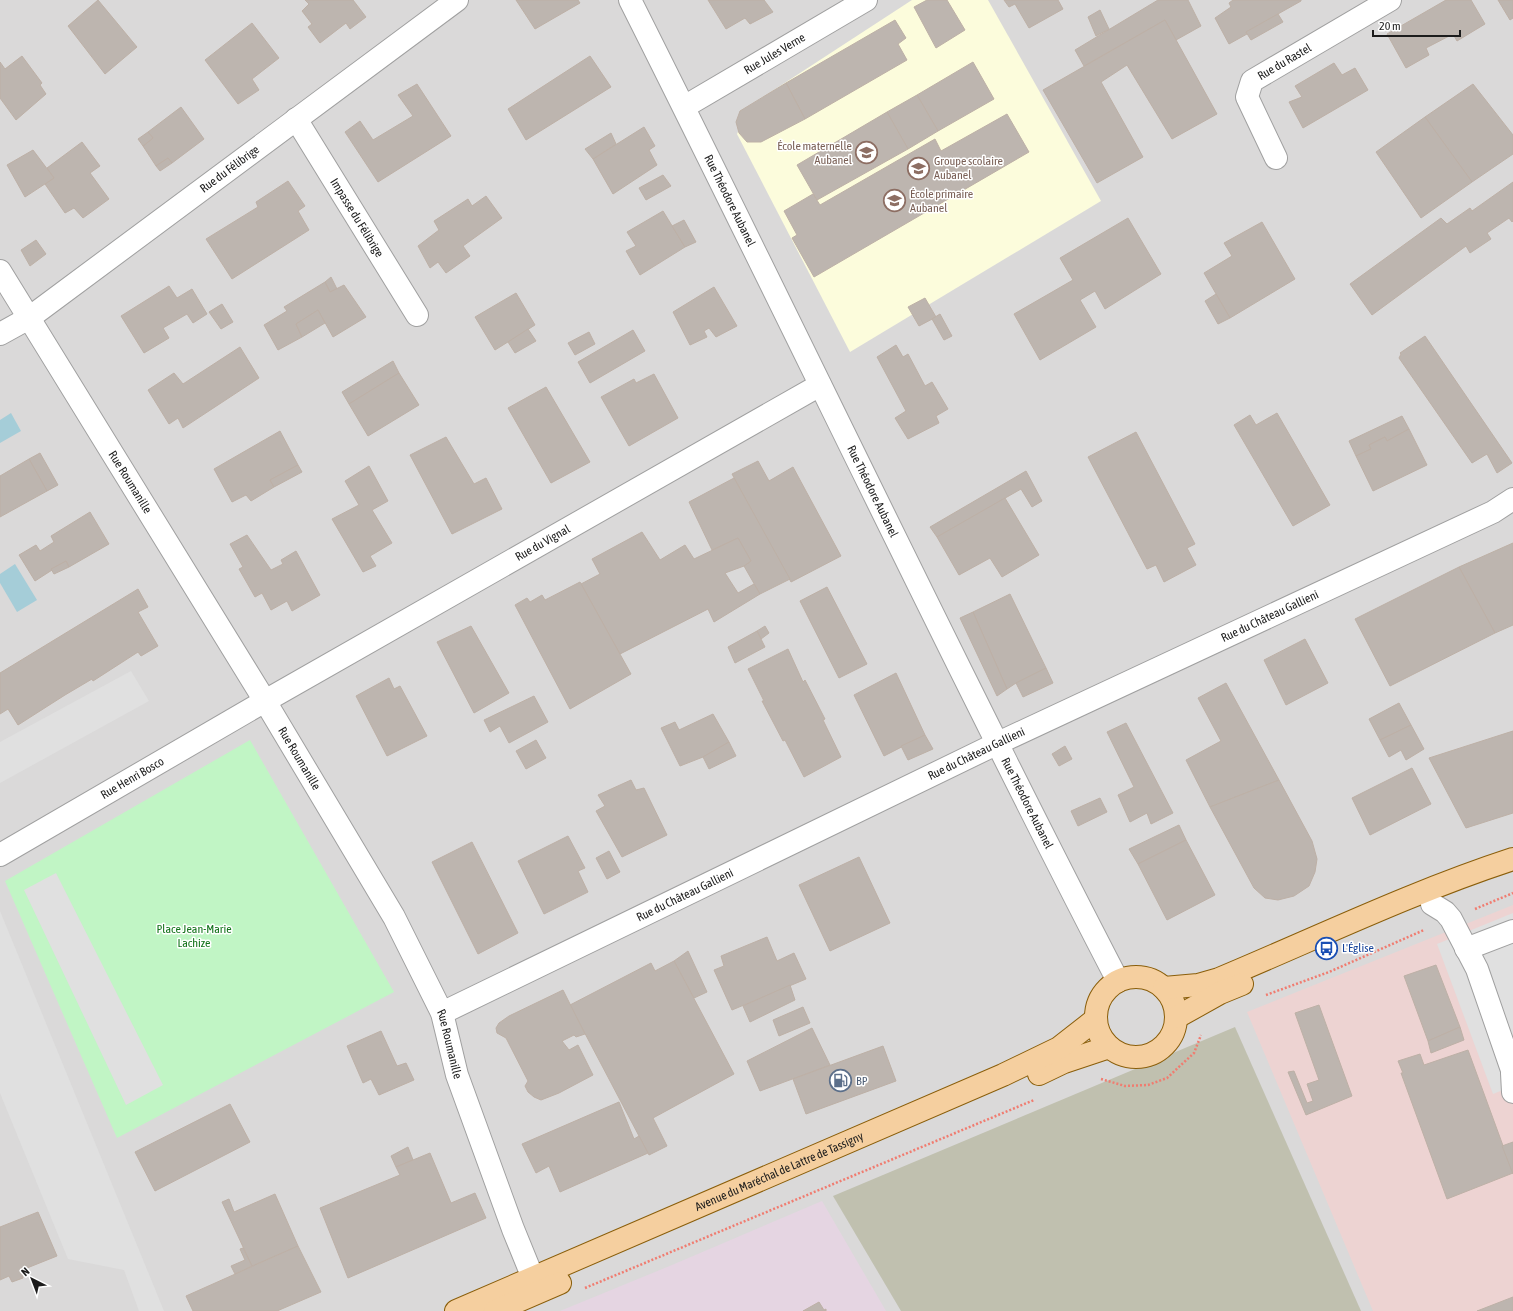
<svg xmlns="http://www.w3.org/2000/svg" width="1513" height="1311" viewBox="0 0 1513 1311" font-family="'Asap Condensed',sans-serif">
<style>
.residential{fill:#dad9d9}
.commercial{fill:#edd3d2}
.industrial{fill:#e5d5e2}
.education{fill:#fcfcdc}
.construction{fill:#c0c0af}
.park{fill:#c1f5c5}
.parking{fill:#e0e0e0}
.water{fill:#a5cdd8}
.building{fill:#bdb5af;stroke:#bdb0a6}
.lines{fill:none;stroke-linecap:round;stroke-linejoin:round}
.minor-casing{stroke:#a0a0a0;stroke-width:24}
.major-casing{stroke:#8a5e0a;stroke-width:24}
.path{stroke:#f07c70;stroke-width:2.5;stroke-dasharray:2 2;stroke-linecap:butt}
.minor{stroke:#fff;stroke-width:22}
.major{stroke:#f5cf9f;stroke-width:22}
.labels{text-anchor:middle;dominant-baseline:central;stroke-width:3;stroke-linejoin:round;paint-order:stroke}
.street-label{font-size:12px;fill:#1c1c1c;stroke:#fff}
.education-label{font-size:12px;fill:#785e54;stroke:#fff;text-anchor:start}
.park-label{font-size:12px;fill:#127219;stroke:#fff}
.transit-label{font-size:12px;fill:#164399;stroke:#fff;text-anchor:start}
.service-label{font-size:12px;fill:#4e5e75;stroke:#fff;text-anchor:start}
</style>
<rect width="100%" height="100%" fill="#ede9e2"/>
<!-- residential -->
<rect class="residential" x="0" y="0" width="1513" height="1311"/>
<!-- commercial -->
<path class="commercial" d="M1513,905v406h-140l-126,-299z"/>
<!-- industrial -->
<path class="industrial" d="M822,1201l64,110h-326l112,-46z"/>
<!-- education -->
<path class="education" d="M912,0h76l113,201 -251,151 -113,-218 11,-27z"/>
<!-- construction -->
<path class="construction" d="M1235,1027l126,284h-460l-68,-115z"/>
<!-- park -->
<path class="park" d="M250,740l144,252 -277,146 -112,-257z"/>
<!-- parking -->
<g class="parking">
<path d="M131,671l18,30 -149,82v-41z"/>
<path d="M56,873l107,212 -37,20 -102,-215z"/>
<path d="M0,911l164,400h-25l-15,-41 -56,-11 -68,-166z"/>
<path d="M1513,913v173l-20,8 -56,-150z"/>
</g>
<!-- water -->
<g class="water">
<path d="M11,413l10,18 -21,12v-23z"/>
<path d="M15,564l22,36 -20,12 -17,-29v-9z"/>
</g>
<!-- building -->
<g class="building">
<path d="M98,0l39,47 -32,27 -37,-48z"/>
<path d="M305,0h48l13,17 -16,12 -4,-6 -26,20 -12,-16 4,-3 -10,-13 7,-7z"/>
<path d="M516,0h62l2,3 -45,26z"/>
<path d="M708,0h56l9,12 -23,12 -5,-6 -19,11z"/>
<path d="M927,0h20l18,30 -29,18 -22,-41z"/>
<path d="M1004,0h54l5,9 -34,19 -14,-24 -6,3z"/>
<path d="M1158,0h30l13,26 -25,14 -11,-20 -81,46 -9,-16z"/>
<path d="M1233,0h68v1l-55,31 1,2 -18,10 -14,-26 16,-11 -2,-4z"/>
<path d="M1446,0h25l14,24 -28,17 -4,-7 -27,14 3,7 -23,13 -19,-34z"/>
<path d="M1498,0h15v18l-3,2z"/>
<path d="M1100,10l9,19 -13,7 -8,-19z"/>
<path d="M1278,14l5,8 -32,18 -5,-8z"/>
<path d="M895,20l11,18 -8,6 9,16 -102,59 -19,-36z"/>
<path d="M1165,20l52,94 -45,25 -45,-74 -26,17 42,75 -46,26 -54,-93z"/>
<path d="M252,23l27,35 -27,21 7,11 -21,14 -33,-44z"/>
<path d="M22,56l20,27 -2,2 6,9 -30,26 -16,-22v-36l5,7z"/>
<path d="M590,56l21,31 -85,53 -18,-31z"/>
<path d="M973,62l21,37 -56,32 -21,-36z"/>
<path d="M1334,63l8,12 13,-7 13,22 -65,38 -14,-26 13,-5 -7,-11z"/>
<path d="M786,83l19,36 -44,23h-14l-8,-9 -3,-11 4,-11z"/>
<path d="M417,84l34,52 -73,46 -33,-50 15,-11 13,19 40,-24 -15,-21z"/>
<path d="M1473,84l40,51v19l-41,28 -47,-65z"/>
<path d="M917,95l21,36 -30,18 -21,-37z"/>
<path d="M181,107l23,32 -32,24 -4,-5 -12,8 -13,-20 10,-8 -5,-6z"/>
<path d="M887,112l21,37 -91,51 -20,-35z"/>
<path d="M1007,114l22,38 -215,125 -22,-39 5,-3 -13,-24 29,-17 7,11 115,-66 6,12z"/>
<path d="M1425,117l47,65 -51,36 -45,-66z"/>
<path d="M644,127l11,19 -6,4 8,15 -44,29 -20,-35z"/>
<path d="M148,132l5,6 -10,8 -5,-7z"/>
<path d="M611,133l5,11 -23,15 -8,-10z"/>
<path d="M82,142l18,24 -10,7 19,26 -26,19 -9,-10 -9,5 -20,-29 9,-6 -7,-10z"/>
<path d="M33,150l21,28 -29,19 -18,-32z"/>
<path d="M168,158l4,5 -12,8 -4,-5z"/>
<path d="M663,175l8,11 -25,14 -7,-12z"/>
<path d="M288,181l17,25 -7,5 11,19 -77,49 -26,-40 52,-32 -2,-5z"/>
<path d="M1513,182v39l-1,1 -3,-4 -22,15 4,6 -21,14 -4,-7 -94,69 -22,-31 91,-66 6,6 23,-16 2,3z"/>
<path d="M486,196l16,22 -39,28 7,10 -24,17 -8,-11 -8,6 -12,-22 21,-16 -5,-9 34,-22 4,7z"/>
<path d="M663,211l22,36 -45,28 -14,-24 10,-5 -9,-14z"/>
<path d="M1128,218l33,56 -56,35 -10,-18 -15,9 16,27 -56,33 -26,-46 59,-34 -13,-22z"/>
<path d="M684,220l12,22 -11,5 -13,-21z"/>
<path d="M1262,222l33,57 -65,39 -26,-45 28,-17 -8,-13z"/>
<path d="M36,240l10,14 -16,12 -9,-16z"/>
<path d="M331,277l6,12 -7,3 -5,-10z"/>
<path d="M325,282l5,10 14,-7 22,32 -33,20 -15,-27 -22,14 6,13 -24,13 -14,-25 23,-14 -3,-4z"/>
<path d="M169,286l8,12 15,-9 15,25 -14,9 -6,-9 -24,14 6,10 -25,15 -23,-37z"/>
<path d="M714,287l23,39 -21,11 -7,-9 -5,3 3,6 -17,8 -17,-33z"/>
<path d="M516,293l19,32 -40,25 -20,-33z"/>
<path d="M1216,294l14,24 -12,6 -13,-23z"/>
<path d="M925,298l11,19 -17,9 -11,-19z"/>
<path d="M222,304l11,18 -12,7 -12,-17z"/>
<path d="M318,310l7,13 -23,14 -6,-13z"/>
<path d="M940,314l12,22 -8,4 -12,-21z"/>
<path d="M528,329l8,12 -21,12 -7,-11z"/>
<path d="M633,330l12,21 -55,32 -12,-21z"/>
<path d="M589,332l6,12 -20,11 -7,-12z"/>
<path d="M1425,336l87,127 -15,10 -10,-19 -15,9 -73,-105 2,-4 -1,-1z"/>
<path d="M896,345l7,12 5,-3 17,32 7,-4 16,27 -12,7 3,7 -31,16 -13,-21 11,-7 -29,-54z"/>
<path d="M240,347l19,31 -76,50 -5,-10 -9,6 -21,-34 26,-17 9,11z"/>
<path d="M393,361l6,12 -50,31 -7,-12z"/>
<path d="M399,373l20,32 -51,31 -19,-32z"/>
<path d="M654,374l24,44 -49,28 -28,-49 33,-18 2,4z"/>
<path d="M546,387l44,75 -39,21 -43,-75z"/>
<path d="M1277,413l53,92 -37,21 -59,-101 16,-10 6,10z"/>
<path d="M1402,416l7,13 -22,12 -2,-4 -16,8 2,4 -15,7 -7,-15z"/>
<path d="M1409,429l18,36 -54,26 -17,-35 15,-7 -2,-4 16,-8 2,4z"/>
<path d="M280,431l18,34 -28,15 4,7 -23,14 -5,-6 -14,7 -18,-33z"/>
<path d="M1136,432l59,112 -8,4 9,17 -32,17 -8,-17 -9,4 -59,-112z"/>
<path d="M446,437l28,47 12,-6 16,31 -50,25 -42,-79z"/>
<path d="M40,453l18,32 -11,6 -18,-32z"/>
<path d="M29,459l18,32 -47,26v-41z"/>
<path d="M758,461l11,20 24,-14 48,89 -50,26 -59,-108z"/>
<path d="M298,465l4,7 -28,15 -4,-7z"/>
<path d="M369,466l19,35 -16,9 20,33 -22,13 6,10 -13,6 -31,-53 27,-14 -14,-24z"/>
<path d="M1026,471l16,30 -10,6 -11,-18 -84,48 -7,-10z"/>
<path d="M734,478l56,101 -30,15 -16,-28 7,-5 -13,-23 -26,12 -23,-48z"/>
<path d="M1005,498l34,57 -37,22 -12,-19 -31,17 -22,-38z"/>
<path d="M90,512l19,32 -40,23 -3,-6 -31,20 -16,-26 17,-10 4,6 14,-9 -3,-6z"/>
<path d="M642,532l18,28 25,-15 9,14 44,-21 13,23 -7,5 -19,7 13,20 16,-9 6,10 -46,28 -6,-13 -88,45 -39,-70 19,-10 -8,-15z"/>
<path d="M247,535l24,35 12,-6 -2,-4 15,-9 24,44 -28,16 -5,-10 -16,9 -9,-17 -7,4 -16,-28 4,-2 -13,-23z"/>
<path d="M1513,543v82l-18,8 -36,-66z"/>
<path d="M66,561l3,6 -15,7 -3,-5z"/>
<path d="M1459,567l36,66 -105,53 -35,-67z"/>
<path d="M580,582l51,92 -61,35 -55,-104 12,-7 3,4 12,-7 3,5z"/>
<path d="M827,587l40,77 -28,14 -39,-77z"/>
<path d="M138,589l10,18 -10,5 20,34 -17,10 -3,-4 -45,29 -1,-2 -27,16 -47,30 -10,-16 -8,5v-41z"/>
<path d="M1010,594l36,74 -30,15 -9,6 -34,-77z"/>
<path d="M973,612l34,77 -10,7 -37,-78z"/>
<path d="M471,626l38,67 -35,20 -37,-71z"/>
<path d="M765,626l4,7 -8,6 -4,-8z"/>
<path d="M757,631l8,16 -30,16 -7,-16z"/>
<path d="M1305,639l23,44 -42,22 -22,-45z"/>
<path d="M788,649l15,33 2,-2 20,39 -2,1 18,37 -37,20 -19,-37 -2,1 -21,-40h2l-16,-32z"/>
<path d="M1046,668l7,15 -30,14 -7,-14z"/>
<path d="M896,673l29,62 -41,21 -30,-61z"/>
<path d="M389,678l5,11 6,-3 27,50 -40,20 -31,-60z"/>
<path d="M1226,683l53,97 -69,27 -24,-47 35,-19 -23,-43z"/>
<path d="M534,696l14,26 -39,21 -9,-17 -10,6 -6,-12z"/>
<path d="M1399,703l12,22 -31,15 -11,-21z"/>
<path d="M713,714l16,28 -26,15 -23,9 -19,-38 14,-6 4,8z"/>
<path d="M1126,723l47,90 -22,11 -4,-11 -17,9 -12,-27 16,-8 -27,-55z"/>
<path d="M1411,725l13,24 -18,11 -5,-10 -12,7 -9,-17z"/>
<path d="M1513,731v82l-47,15 -37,-70z"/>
<path d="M925,735l8,14 -25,11 -7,-14z"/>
<path d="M536,740l10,18 -20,11 -10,-18z"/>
<path d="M729,742l7,14 -27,13 -6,-12z"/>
<path d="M1065,746l7,13 -13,7 -7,-12z"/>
<path d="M1412,768l19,36 -61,31 -18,-37z"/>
<path d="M631,780l5,10 8,-2 23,47 -45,22 -26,-46 9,-5 -7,-11z"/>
<path d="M1279,780l33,61 5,18 -2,13 -6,14 -15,10 -16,4 -13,-2 -11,-10 -44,-81z"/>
<path d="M1100,798l7,14 -29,14 -7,-15z"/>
<path d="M1179,825l7,15 -48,24 -9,-15z"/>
<path d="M568,836l17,32 -7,3 10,21 -44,22 -26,-53z"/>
<path d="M1186,840l29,55 -48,25 -29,-56z"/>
<path d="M472,842l46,91 -40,21 -46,-92z"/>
<path d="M609,851l11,21 -13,7 -11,-21z"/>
<path d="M859,857l31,66 -60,28 -31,-66z"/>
<path d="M767,937l10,24 17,-8 12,26 -74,31 -18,-40 10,-4 -3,-10z"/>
<path d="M688,951l19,41 -13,6 -20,-37z"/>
<path d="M674,961l60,113 -81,44 14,28 -18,9 -79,-150 81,-42 4,8z"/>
<path d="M1436,965l24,62 -32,14 -24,-65z"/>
<path d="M790,985l5,15 -45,22 -7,-16z"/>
<path d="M563,990l22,44 -9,3 -2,-2 -12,6 7,9 9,-5 15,30 -34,18 -18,7 -7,-3 -6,-5 -3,-6 3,-5 -22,-43 -9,-5 -1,-5 3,-5 10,-7z"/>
<path d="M1319,1005l33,91 -46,19 -18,-43 6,-1 13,32 6,-2 -6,-17 12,-4 -24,-67z"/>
<path d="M803,1007l7,16 -31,13 -6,-16z"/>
<path d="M1460,1027l4,13 -33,13 -3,-12z"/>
<path d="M812,1028l18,37 -70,26 -13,-30z"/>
<path d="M381,1031l16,35 9,-3 8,17 -35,15 -8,-16 -8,4 -16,-37z"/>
<path d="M883,1046l13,35 -90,33 -13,-35z"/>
<path d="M1468,1050l45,123 -66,26 -46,-126h2l-5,-12 22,-7 4,11z"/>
<path d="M619,1102l15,37 5,-3 9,17 -88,39 -11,-26 -13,7 -14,-29z"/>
<path d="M230,1104l20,38 -95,49 -20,-39z"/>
<path d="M1513,1142v32l-11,-28z"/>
<path d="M408,1147l5,13 -17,7 -5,-11z"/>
<path d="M430,1153l21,50 24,-10 11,25 -138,60 -28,-70 80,-33 -4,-8z"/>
<path d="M275,1194l23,52 -46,20 -30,-64 7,-3 5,13z"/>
<path d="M38,1212l19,44 -35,14 1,8 -11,4 -3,-6 -9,4v-53z"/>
<path d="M298,1246l23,46 -44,19h-84l-7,-15z"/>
<path d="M243,1248l9,18 -17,8 -4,-8 14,-6 -5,-11z"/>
<path d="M1513,1297v14h-36z"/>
<path d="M819,1302l5,8 2,-1v2h-23z"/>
</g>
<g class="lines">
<defs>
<g id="minor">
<path id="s1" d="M630,0c164,326 320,657 488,981"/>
<path id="s2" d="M684,107l182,-107"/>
<path id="s3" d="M296,119l121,196"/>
<path id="s4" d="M1276,158l-29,-61 5,-16 138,-81"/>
<path id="s5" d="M0,271l265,430 129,216 48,96 15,62 56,154 20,49"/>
<path id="s6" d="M0,334l29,-16 428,-318"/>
<path id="s7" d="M0,855l265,-154 555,-316"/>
<path d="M1432,904l13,8 6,7 26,50 36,104"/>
<path d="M1466,949l47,-18"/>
<path id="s8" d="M442,1013l554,-269 497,-232 20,-13"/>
<path d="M1512,1073l1,19"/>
</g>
<g id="major">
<circle cx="1136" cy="1017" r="40"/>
<path d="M1164,988l34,-3 21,-6c98,-41 193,-87 294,-120"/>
<path d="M1177,1017l43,-24 22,-9"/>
<path d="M1039,1074l25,-12 45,-15"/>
<path id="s9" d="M456,1311l547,-236 56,-27 37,-29"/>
<path d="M495,1311l65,-28"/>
</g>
</defs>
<!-- minor casing -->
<use href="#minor" class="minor-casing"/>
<!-- major casing -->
<use href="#major" class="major-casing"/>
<!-- path -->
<g class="path">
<path d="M1475,909l38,-16"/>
<path d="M1266,995l63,-23 95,-42"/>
<path d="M1101,1079l24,7 23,-1 19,-7 27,-25 7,-18"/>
<path d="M585,1288l449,-188"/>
</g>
<!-- minor -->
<use href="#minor" class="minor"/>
<!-- major -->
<use href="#major" class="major"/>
</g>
<!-- icons -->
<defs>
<symbol id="school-ring" viewBox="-11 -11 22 22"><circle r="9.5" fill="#fff" stroke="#8d6e63" stroke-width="1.5"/><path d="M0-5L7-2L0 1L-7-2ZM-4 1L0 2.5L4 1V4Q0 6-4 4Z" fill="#8d6e63"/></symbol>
<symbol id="bus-ring" viewBox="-11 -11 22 22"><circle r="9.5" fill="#fff" stroke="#1a4fb4" stroke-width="1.5"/><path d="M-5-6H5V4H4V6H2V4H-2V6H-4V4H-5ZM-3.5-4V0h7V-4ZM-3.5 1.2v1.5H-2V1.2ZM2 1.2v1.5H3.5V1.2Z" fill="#1a4fb4"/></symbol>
<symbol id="fuel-ring" viewBox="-11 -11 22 22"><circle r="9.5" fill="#fff" stroke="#5c6f8a" stroke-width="1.5"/><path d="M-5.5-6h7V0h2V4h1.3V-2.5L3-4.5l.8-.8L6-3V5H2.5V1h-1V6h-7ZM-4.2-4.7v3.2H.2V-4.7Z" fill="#5c6f8a"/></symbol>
</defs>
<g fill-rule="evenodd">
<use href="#school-ring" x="854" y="140" width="25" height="25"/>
<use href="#school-ring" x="906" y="156" width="25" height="25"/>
<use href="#school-ring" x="882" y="188" width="25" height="25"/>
<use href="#bus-ring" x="1314" y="936" width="25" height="25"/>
<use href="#fuel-ring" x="828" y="1068" width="25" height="25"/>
</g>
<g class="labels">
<!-- street labels -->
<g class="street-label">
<text stroke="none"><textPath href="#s2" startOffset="105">Rue Jules Verne</textPath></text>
<text stroke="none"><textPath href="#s4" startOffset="122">Rue du Rastel</textPath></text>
<text stroke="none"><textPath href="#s6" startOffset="283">Rue du Félibrige</textPath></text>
<text stroke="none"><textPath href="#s1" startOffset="224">Rue Théodore Aubanel</textPath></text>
<text stroke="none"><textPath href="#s3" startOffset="116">Impasse du Félibrige</textPath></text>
<text stroke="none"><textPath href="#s5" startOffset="248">Rue Roumanille</textPath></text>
<text stroke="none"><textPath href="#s1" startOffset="548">Rue Théodore Aubanel</textPath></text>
<text stroke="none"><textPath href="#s7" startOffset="626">Rue du Vignal</textPath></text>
<text stroke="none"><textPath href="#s8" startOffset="918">Rue du Château Gallieni</textPath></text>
<text stroke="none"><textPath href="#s8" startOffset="594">Rue du Château Gallieni</textPath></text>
<text stroke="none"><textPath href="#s5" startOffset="572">Rue Roumanille</textPath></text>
<text stroke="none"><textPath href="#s7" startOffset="153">Rue Henri Bosco</textPath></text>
<text stroke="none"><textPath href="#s1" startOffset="896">Rue Théodore Aubanel</textPath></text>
<text stroke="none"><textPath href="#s8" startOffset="270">Rue du Château Gallieni</textPath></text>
<text stroke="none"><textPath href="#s5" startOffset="896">Rue Roumanille</textPath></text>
<text stroke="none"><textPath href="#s9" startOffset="352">Avenue du Maréchal de Lattre de Tassigny</textPath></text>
</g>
<!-- education labels -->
<g class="education-label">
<text x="852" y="146" text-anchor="end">École maternelle<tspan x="852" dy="14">Aubanel</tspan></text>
<text x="934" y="161">Groupe scolaire<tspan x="934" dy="14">Aubanel</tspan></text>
<text x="910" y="194">École primaire<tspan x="910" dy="14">Aubanel</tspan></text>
</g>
<!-- park labels -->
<g class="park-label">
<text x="194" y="929">Place Jean-Marie<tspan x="194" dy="14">Lachize</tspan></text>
</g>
<!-- transit labels -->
<g class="transit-label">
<text x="1342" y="948">L'Église</text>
</g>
<!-- service labels -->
<g class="service-label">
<text x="856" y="1081">BP</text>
</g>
</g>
<!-- north arrow -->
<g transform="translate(32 1279) rotate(318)" stroke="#ffffff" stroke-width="3" paint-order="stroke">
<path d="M0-3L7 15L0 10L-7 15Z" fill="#1c1c1c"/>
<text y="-6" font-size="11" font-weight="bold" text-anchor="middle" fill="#1c1c1c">N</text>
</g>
<!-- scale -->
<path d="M1373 30v6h87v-6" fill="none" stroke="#1c1c1c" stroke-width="2"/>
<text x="1379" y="30" font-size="12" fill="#1c1c1c" stroke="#ffffff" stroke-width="3" paint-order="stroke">20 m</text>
</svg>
